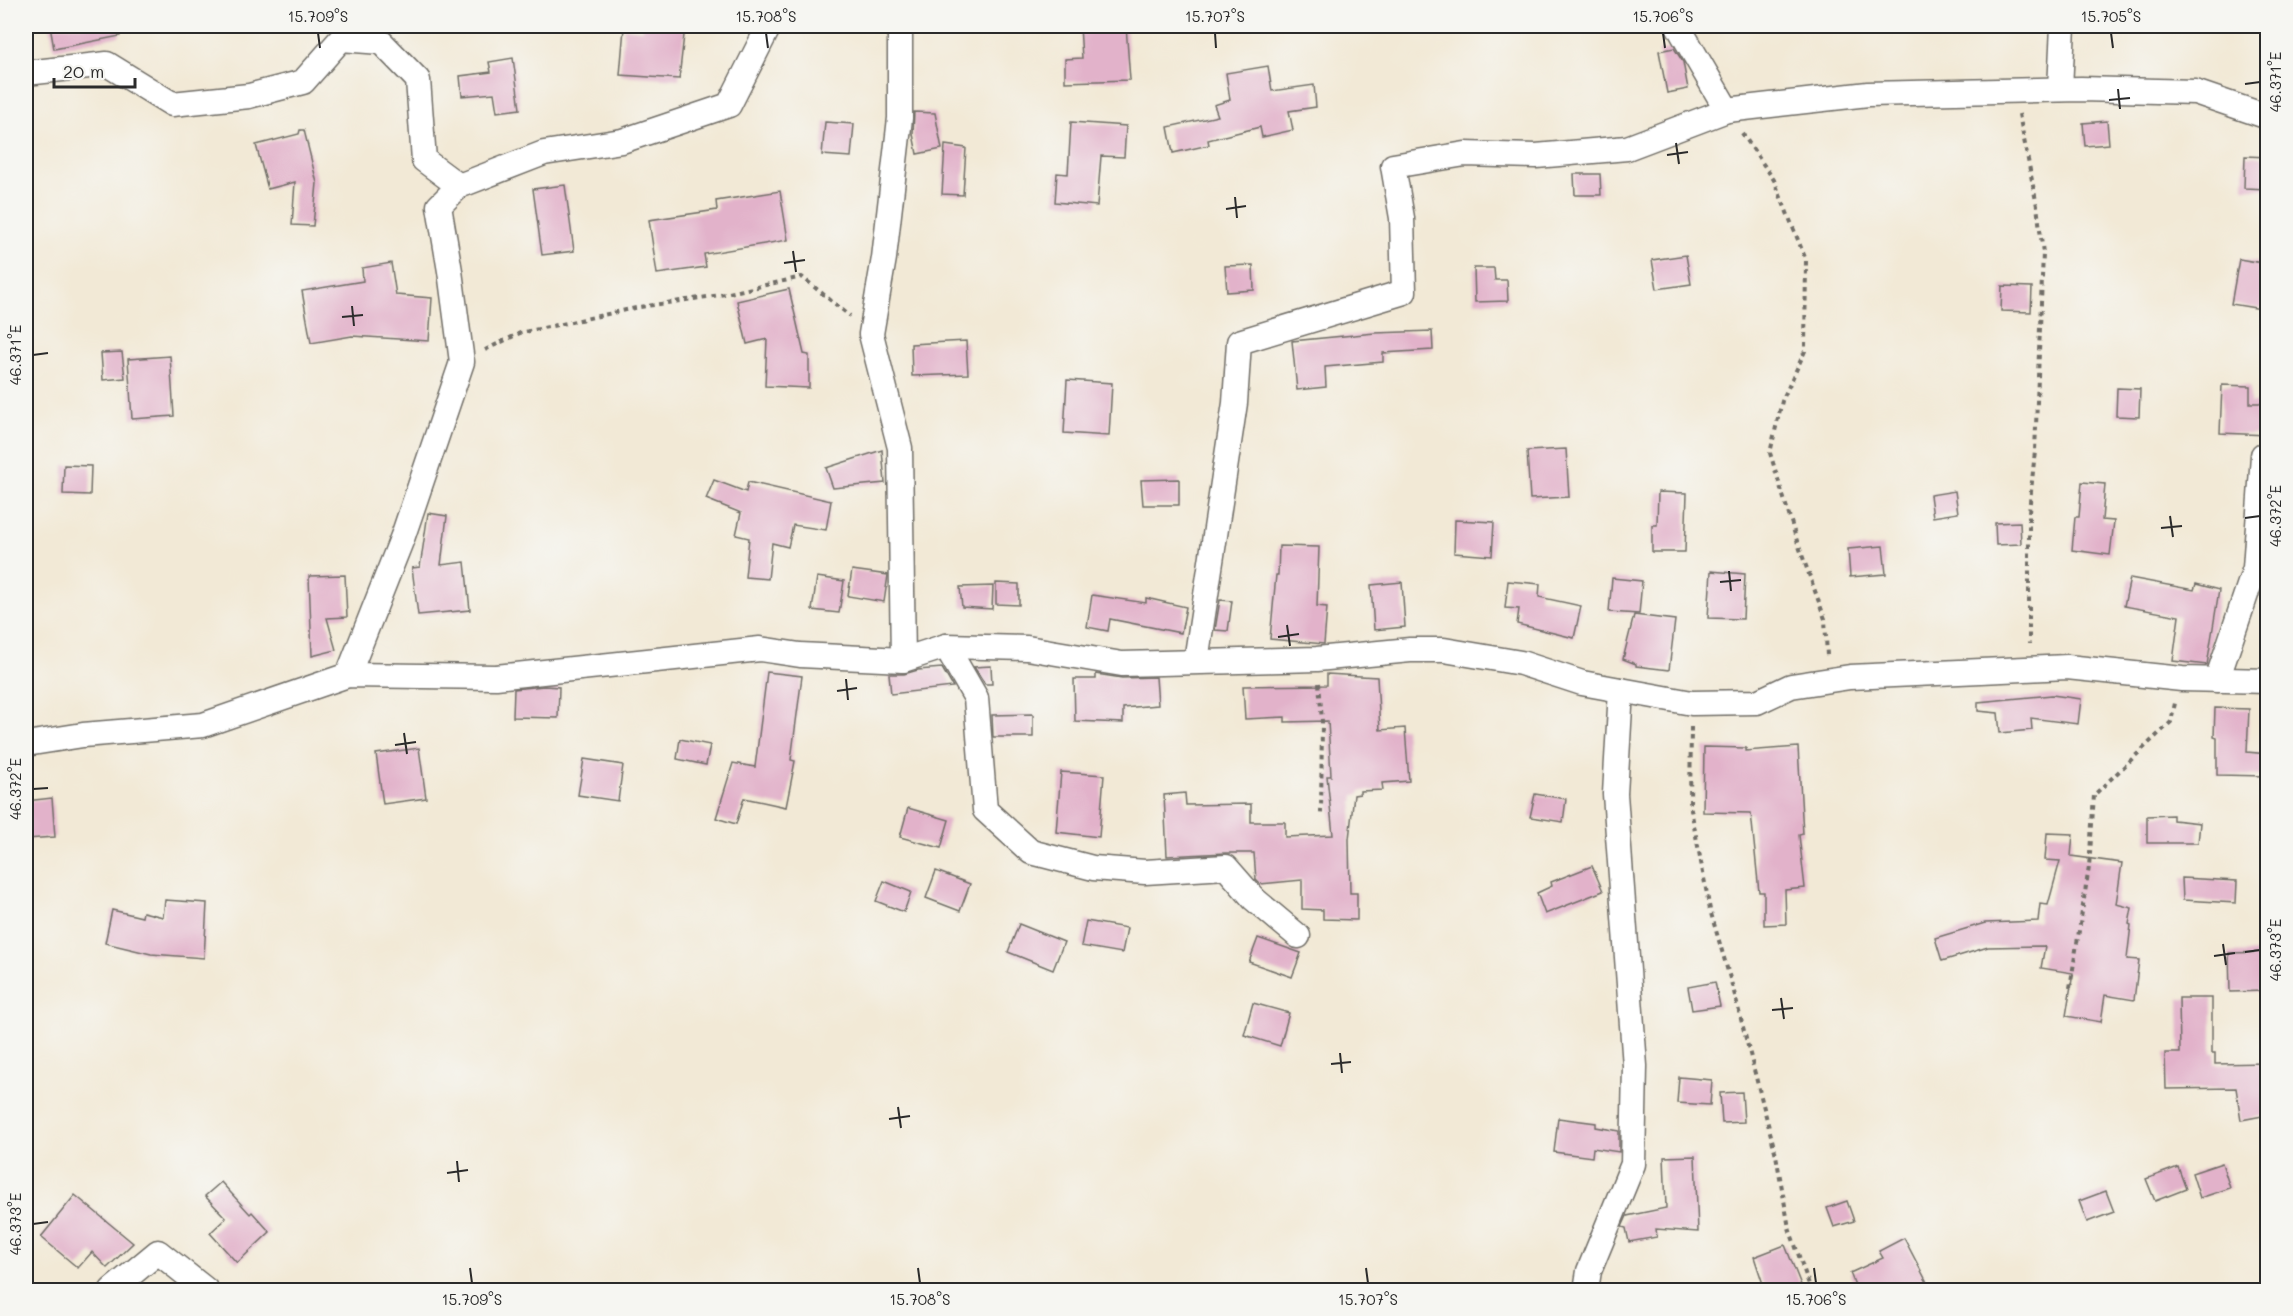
<svg xmlns="http://www.w3.org/2000/svg" width="2293" height="1316" viewBox="0 0 2293 1316" font-family="Mali,sans-serif">
<style>
.building{fill:#e2b2ca}
.lines{fill:none;stroke-linecap:round;stroke-linejoin:round}
.minor-casing{stroke:#716e67;stroke-width:27}
.path{stroke:#716e67;stroke-width:4;stroke-dasharray:4.5 4.5;stroke-linecap:butt}
.minor{stroke:#fff;stroke-width:24}
.ticks{fill:none;stroke:#2b2b2b;stroke-width:2}
.neatline{fill:none;stroke:#2b2b2b;stroke-width:2}
.ticks-label{font-size:15px;text-anchor:middle;fill:#2b2b2b}
</style>
<rect width="100%" height="100%" fill="#f6f6f2"/>
<filter id="ink" filterUnits="userSpaceOnUse"><feTurbulence type="fractalNoise" baseFrequency=".0167" numOctaves="2"/><feDisplacementMap in="SourceGraphic" scale="12" xChannelSelector="R" yChannelSelector="G"/><feConvolveMatrix kernelMatrix="1 2 1 2 8 2 1 2 1" color-interpolation-filters="sRGB"/></filter>
<filter id="wash" filterUnits="userSpaceOnUse"><feTurbulence type="fractalNoise" baseFrequency=".008" numOctaves="4" result="noise"/><feDisplacementMap in="SourceGraphic" scale="24" xChannelSelector="R" yChannelSelector="G"/><feGaussianBlur stdDeviation="1.35" result="paint"/><feColorMatrix in="noise" values="0 0 0 0 0 0 0 0 0 0 0 0 0 0 0 0 0 1.4 0 .05"/><feComposite in="paint" operator="in"/></filter>
<g filter="url(#wash)">
<rect width="100%" height="100%" fill="#f2e9d6"/>
<g id="blocks">
<!-- building -->
<g class="building">
<path d="M50,26h69l1,10 -66,13z"/>
<path d="M642,26h43l-6,53 -59,-4 4,-47 18,2z"/>
<path d="M1080,26h46l4,54 -65,2v-23l17,-1z"/>
<path d="M1674,48l9,14 5,27 -21,4 -8,-42z"/>
<path d="M513,58l7,51 -23,3 -3,-19 -32,3 -2,-20 31,-4 -2,-10z"/>
<path d="M1268,66l4,25 42,-6 2,22 -27,4 4,19 -31,7 -2,-10 -52,13 1,5 -36,8 -5,-26 50,-11 -4,-11 16,-5 -4,-27z"/>
<path d="M914,112l21,1 7,36 -25,5 -4,-20z"/>
<path d="M2107,121l2,23 -24,2 -2,-23z"/>
<path d="M825,122l29,2 -3,33 -29,-2z"/>
<path d="M1071,122l55,4 -2,31 -23,-1 -4,50 -42,-4 2,-29 11,1z"/>
<path d="M300,130h4l13,53 -4,43 -21,-1 3,-43 -27,7 -12,-44 43,-11z"/>
<path d="M945,145l21,3 -3,47 -21,-1z"/>
<path d="M2245,156l23,1v32l-24,-1z"/>
<path d="M1574,174h26l1,21h-26z"/>
<path d="M565,185l9,66 -32,4 -9,-66z"/>
<path d="M780,191l8,49 -84,14 2,13 -49,7 -8,-54 68,-10 -1,-9z"/>
<path d="M1686,255l5,29 -34,5 -5,-29z"/>
<path d="M2239,259l29,5v46l-37,-6z"/>
<path d="M391,263l5,32 36,3 -3,43 -77,-5 -41,7 -9,-52 61,-10 -1,-13z"/>
<path d="M1253,265l1,25 -27,2 -2,-26z"/>
<path d="M1474,268h20l1,12h12l1,21 -33,1z"/>
<path d="M2002,286l30,1 -1,25 -30,-1z"/>
<path d="M789,289l15,65 5,1v33l-44,-2 2,-47 -20,5 -10,-43z"/>
<path d="M1432,331l1,19 -50,3v9l-58,5 1,20 -29,3 -5,-49 83,-8z"/>
<path d="M966,341l2,33 -56,2 -1,-32z"/>
<path d="M122,352l3,26 -22,2 -2,-27z"/>
<path d="M170,356l4,60 -42,3 -4,-60z"/>
<path d="M1067,380l45,3 -3,53 -45,-3z"/>
<path d="M2222,385l28,1v17h18v32l-48,-2z"/>
<path d="M2117,388l23,1 -1,28 -23,-1z"/>
<path d="M1566,449l3,48 -39,2 -3,-48z"/>
<path d="M882,450l3,33 -52,5 -7,-20z"/>
<path d="M64,465l27,1 -1,29 -27,-1z"/>
<path d="M1179,479v26h-36l-2,-25z"/>
<path d="M714,480l32,12 2,-10 83,19 -5,29 -33,-5 -5,22 -16,-4 -4,36 -23,-2 4,-39 -13,-3 5,-22 -35,-14z"/>
<path d="M2082,482l23,2 -3,36 12,1 -4,34 -38,-5 3,-33h4z"/>
<path d="M1955,491l3,22 -25,4 -3,-22z"/>
<path d="M1658,492l29,1 -2,59h-33v-27h5z"/>
<path d="M428,513l19,3 -6,49 24,-3 5,48 -52,5 -6,-47 8,-1z"/>
<path d="M1455,520l39,2 -2,34 -38,-3z"/>
<path d="M2020,522l1,22 -25,1 -1,-22z"/>
<path d="M1279,546l40,1 -2,59 10,1 -3,37 -54,-5 6,-64h2z"/>
<path d="M1883,546l3,28 -36,3 -2,-28z"/>
<path d="M852,570l36,5 -4,27 -36,-6z"/>
<path d="M1711,571l34,3 -2,45 -35,-1z"/>
<path d="M345,575l2,42 -20,1 9,32 -24,6 -3,-80z"/>
<path d="M817,577l27,4 -5,32 -27,-3z"/>
<path d="M1612,578l30,3 -3,33 -30,-2z"/>
<path d="M2130,578l64,12 2,-6 23,6 -12,75 -34,-4 6,-45 -55,-10z"/>
<path d="M1508,581l32,3 -1,13 42,9 -7,32 -57,-14 2,-15 -14,-1z"/>
<path d="M1402,582l3,45 -31,3 -3,-45z"/>
<path d="M996,583l23,1v21l-23,-1z"/>
<path d="M993,586l-1,23 -30,-2 -2,-20z"/>
<path d="M1092,595l54,8v-5l40,9 -5,26 -71,-14 -2,12 -21,-4z"/>
<path d="M1220,600l12,1 -4,30 -13,-1z"/>
<path d="M1634,615l41,5 -6,50 -33,-4v-2l-13,-5z"/>
<path d="M991,666l1,18h-7l-11,-17z"/>
<path d="M942,668l11,19 -62,7 -2,-20h15l14,-4z"/>
<path d="M767,672l35,4 -11,84 4,1 -3,16 -6,30 -42,-9 -8,26 -20,-6 17,-55 22,4z"/>
<path d="M1096,674l26,4 34,-1 2,28 -35,3v15l-48,-2 -1,-42h22z"/>
<path d="M1327,674l50,3 3,53 25,-2 4,53 -27,2 1,7 -23,1v3l-6,1 -5,44 1,54h7v27l-34,-1v-9l-21,-1v-29l-42,4 -4,-4 -2,-27h-29l-58,3 -3,-61 21,-2 1,12 65,-1v18h34v15l48,-2 -6,-59h4l-3,-55 -43,1v-5l-40,2 -2,-33 84,-1z"/>
<path d="M544,686l15,1 -1,31 -45,-1 1,-28z"/>
<path d="M2052,695l29,4 -3,25 -47,-6 1,12 -32,3 -2,-20 -20,-2v-9z"/>
<path d="M2215,708l34,1 -2,43 21,2v22l-51,-1v-37l-3,-1z"/>
<path d="M1033,714v23h-40l-1,-22z"/>
<path d="M680,739l30,6 -4,20 -29,-6z"/>
<path d="M1704,747l42,1v3l52,-4 5,87 -4,1 6,53 -20,2 1,34 -22,1v-33h-5l-8,-79 -48,-1z"/>
<path d="M419,748l7,50 -43,6 -7,-50z"/>
<path d="M584,759l39,6 -5,36 -40,-6z"/>
<path d="M1061,772l43,3 -5,62 -43,-5z"/>
<path d="M1535,794l31,5 -3,23 -33,-5z"/>
<path d="M52,798l3,39 -29,2v-38z"/>
<path d="M908,808l41,12 -8,28 -41,-11z"/>
<path d="M2173,815v5l27,3 -2,20h-51v-27z"/>
<path d="M2047,833l26,1 -2,22 51,7 -6,41 16,4 -3,16 2,1 -4,34 12,1 -5,40 -29,-5 -4,27 -35,-6 7,-43 -32,-5 4,-22 -57,1 -46,14 -7,-23 50,-15 53,-2 2,-17 8,1 12,-44 -15,-1z"/>
<path d="M1592,866l11,25 -58,23 -8,-21 15,-7 -1,-4z"/>
<path d="M936,871l34,13 -10,27 -34,-13z"/>
<path d="M2182,878l55,3 -1,22 -53,-3z"/>
<path d="M884,881l27,11 -7,20 -28,-11z"/>
<path d="M165,900l42,3 -3,55 -53,-4 -46,-11 7,-33 30,7 1,-5 20,5z"/>
<path d="M1086,921l41,7 -5,25 -41,-7z"/>
<path d="M1019,924l45,18 -11,28 -45,-18z"/>
<path d="M1258,938l43,15 -9,24 -43,-15z"/>
<path d="M2268,952v28h-4l1,11 -35,1 -1,-39z"/>
<path d="M1715,982l5,24 -28,4 -4,-23z"/>
<path d="M2179,998h33v55h3v11l53,-1v25h-4l4,27 -27,5 -5,-32 -70,1 -1,-36h15z"/>
<path d="M1253,1003l36,10 -9,33 -36,-11z"/>
<path d="M1679,1077l33,3 -2,25 -33,-2z"/>
<path d="M1742,1092l2,30 -22,1 -2,-30z"/>
<path d="M1558,1118l38,5v4l23,4v21l-26,-4 -1,9 -38,-5z"/>
<path d="M1695,1156l3,76 -42,-3 1,8 -28,5 -3,-14 -4,-1 5,-11 39,-8 -2,-51z"/>
<path d="M2222,1163l8,25 -30,10 -8,-25z"/>
<path d="M2178,1167l8,22 -31,12 -9,-22z"/>
<path d="M221,1182l29,32 2,-2 18,20 -33,31 -27,-30 16,-15 -21,-22z"/>
<path d="M2106,1191l8,21 -27,10 -8,-21z"/>
<path d="M75,1195l58,48 -26,25 -15,-16 -14,16 -37,-31z"/>
<path d="M1847,1201l7,20 -20,6 -7,-19z"/>
<path d="M1904,1238l27,52h-74l-7,-17 33,-15 -4,-7z"/>
<path d="M1785,1245l18,45h-38l-11,-33z"/>
</g>
</g>
</g>
<g filter="url(#ink)">
<use href="#blocks" fill-opacity="0" stroke="#716e67" stroke-width="1.5"/>
<g class="lines">
<defs>
<g id="minor">
<path d="M900,26v92l-16,140 -13,76 29,114 3,212"/>
<path d="M1678,26l49,84 141,-16 213,-5 114,3 73,25"/>
<path d="M26,73l81,-9 65,40 77,-8 54,-14 38,-43 40,3 37,38 6,80 35,26"/>
<path d="M2060,89l3,-63"/>
<path d="M946,646l30,52 9,112 46,42 62,16 52,4 81,-5 28,32 44,37"/>
<path d="M1196,661l39,-258 4,-61 165,-50 -2,-74 -9,-52 72,-12 71,2 91,-8 100,-38"/>
<path d="M348,675l55,-139 59,-174 -12,-91 -11,-65 20,-20 85,-33 78,-12 107,-36 38,-75v-4"/>
<path d="M2217,680l38,-112 8,-113 5,-1"/>
<path d="M26,744l57,-9 120,-10 145,-50 148,2 264,-28 40,6 103,5 43,-14 81,2 95,16 195,-5 93,-9h34l77,13 61,20 110,20 65,-1 34,-16 59,-9 217,-10 115,12 86,2"/>
<path d="M112,1290l46,-38 48,38"/>
<path d="M1586,1290l3,-19 44,-107 2,-98 -20,-272 6,-104"/>
</g>
</defs>
<!-- minor casing -->
<use href="#minor" class="minor-casing"/>
<!-- path -->
<g class="path">
<path d="M2019,114l18,92 6,47 -8,198 -6,61v132"/>
<path d="M1742,133l32,47 32,80 -1,91 -23,50 -12,52 26,85 29,81 2,37"/>
<path d="M485,350l35,-17 120,-26 80,-12 82,-18 48,39"/>
<path d="M1319,683l3,38 -1,94"/>
<path d="M1691,727l-1,77 20,106 24,82 42,163 13,73 22,62"/>
<path d="M2070,988l19,-121 5,-72 77,-73 4,-19"/>
</g>
<!-- minor -->
<use href="#minor" class="minor"/>
</g>
</g>
<!-- ticks -->
<path class="ticks" d="M318,33l2,15M766,33l2,15M1215,33l1,15M1663,33l2,15M2111,33l2,15M2245,84l15,-2M2118,89l2,20M2109,100l21,-2M1676,143l3,21M1667,155l21,-3M1235,197l2,21M1226,209l20,-3M793,251l3,21M784,263l21,-3M352,306l2,20M342,317l21,-2M33,355l15,-2M2170,516l3,21M2245,518l15,-2M2161,528l21,-2M1729,571l2,20M1720,582l21,-2M1287,625l3,21M1278,637l21,-3M846,679l2,21M837,691l20,-3M404,733l3,21M395,745l21,-3M33,789l15,-1M2223,944l3,21M2245,952l15,-2M2214,956l21,-3M1781,998l3,21M1772,1010l21,-2M1340,1053l2,20M1331,1064l20,-2M898,1107l3,21M889,1119l21,-3M457,1161l2,21M447,1173l21,-3M33,1224l15,-2M470,1268l2,15M918,1268l2,15M1366,1268l2,15M1814,1268l2,15"/>
<!-- margin -->
<rect width="2293" height="1316" fill="none" stroke="#f6f6f2" stroke-width="66"/>
<!-- scale -->
<path d="M54 78v9h81v-9" fill="none" stroke="#2b2b2b" stroke-width="3"/>
<text x="63" y="78" font-size="18" fill="#2b2b2b" stroke="#f6f6f2" stroke-width="4.5" paint-order="stroke">20 m</text>
<rect x="33" y="33" width="2227" height="1250" class="neatline"/>
<g class="ticks-label">
<text x="318" y="22">15.709°S</text>
<text x="766" y="22">15.708°S</text>
<text x="1215" y="22">15.707°S</text>
<text x="1663" y="22">15.706°S</text>
<text x="2111" y="22">15.705°S</text>
<text transform="translate(2276 82) rotate(-90)" y="5">46.371°E</text>
<text transform="translate(16 355) rotate(-90)" y="5">46.371°E</text>
<text transform="translate(2276 516) rotate(-90)" y="5">46.372°E</text>
<text transform="translate(16 789) rotate(-90)" y="5">46.372°E</text>
<text transform="translate(2276 950) rotate(-90)" y="5">46.373°E</text>
<text transform="translate(16 1224) rotate(-90)" y="5">46.373°E</text>
<text x="472" y="1305">15.709°S</text>
<text x="920" y="1305">15.708°S</text>
<text x="1368" y="1305">15.707°S</text>
<text x="1816" y="1305">15.706°S</text>
</g>
</svg>
